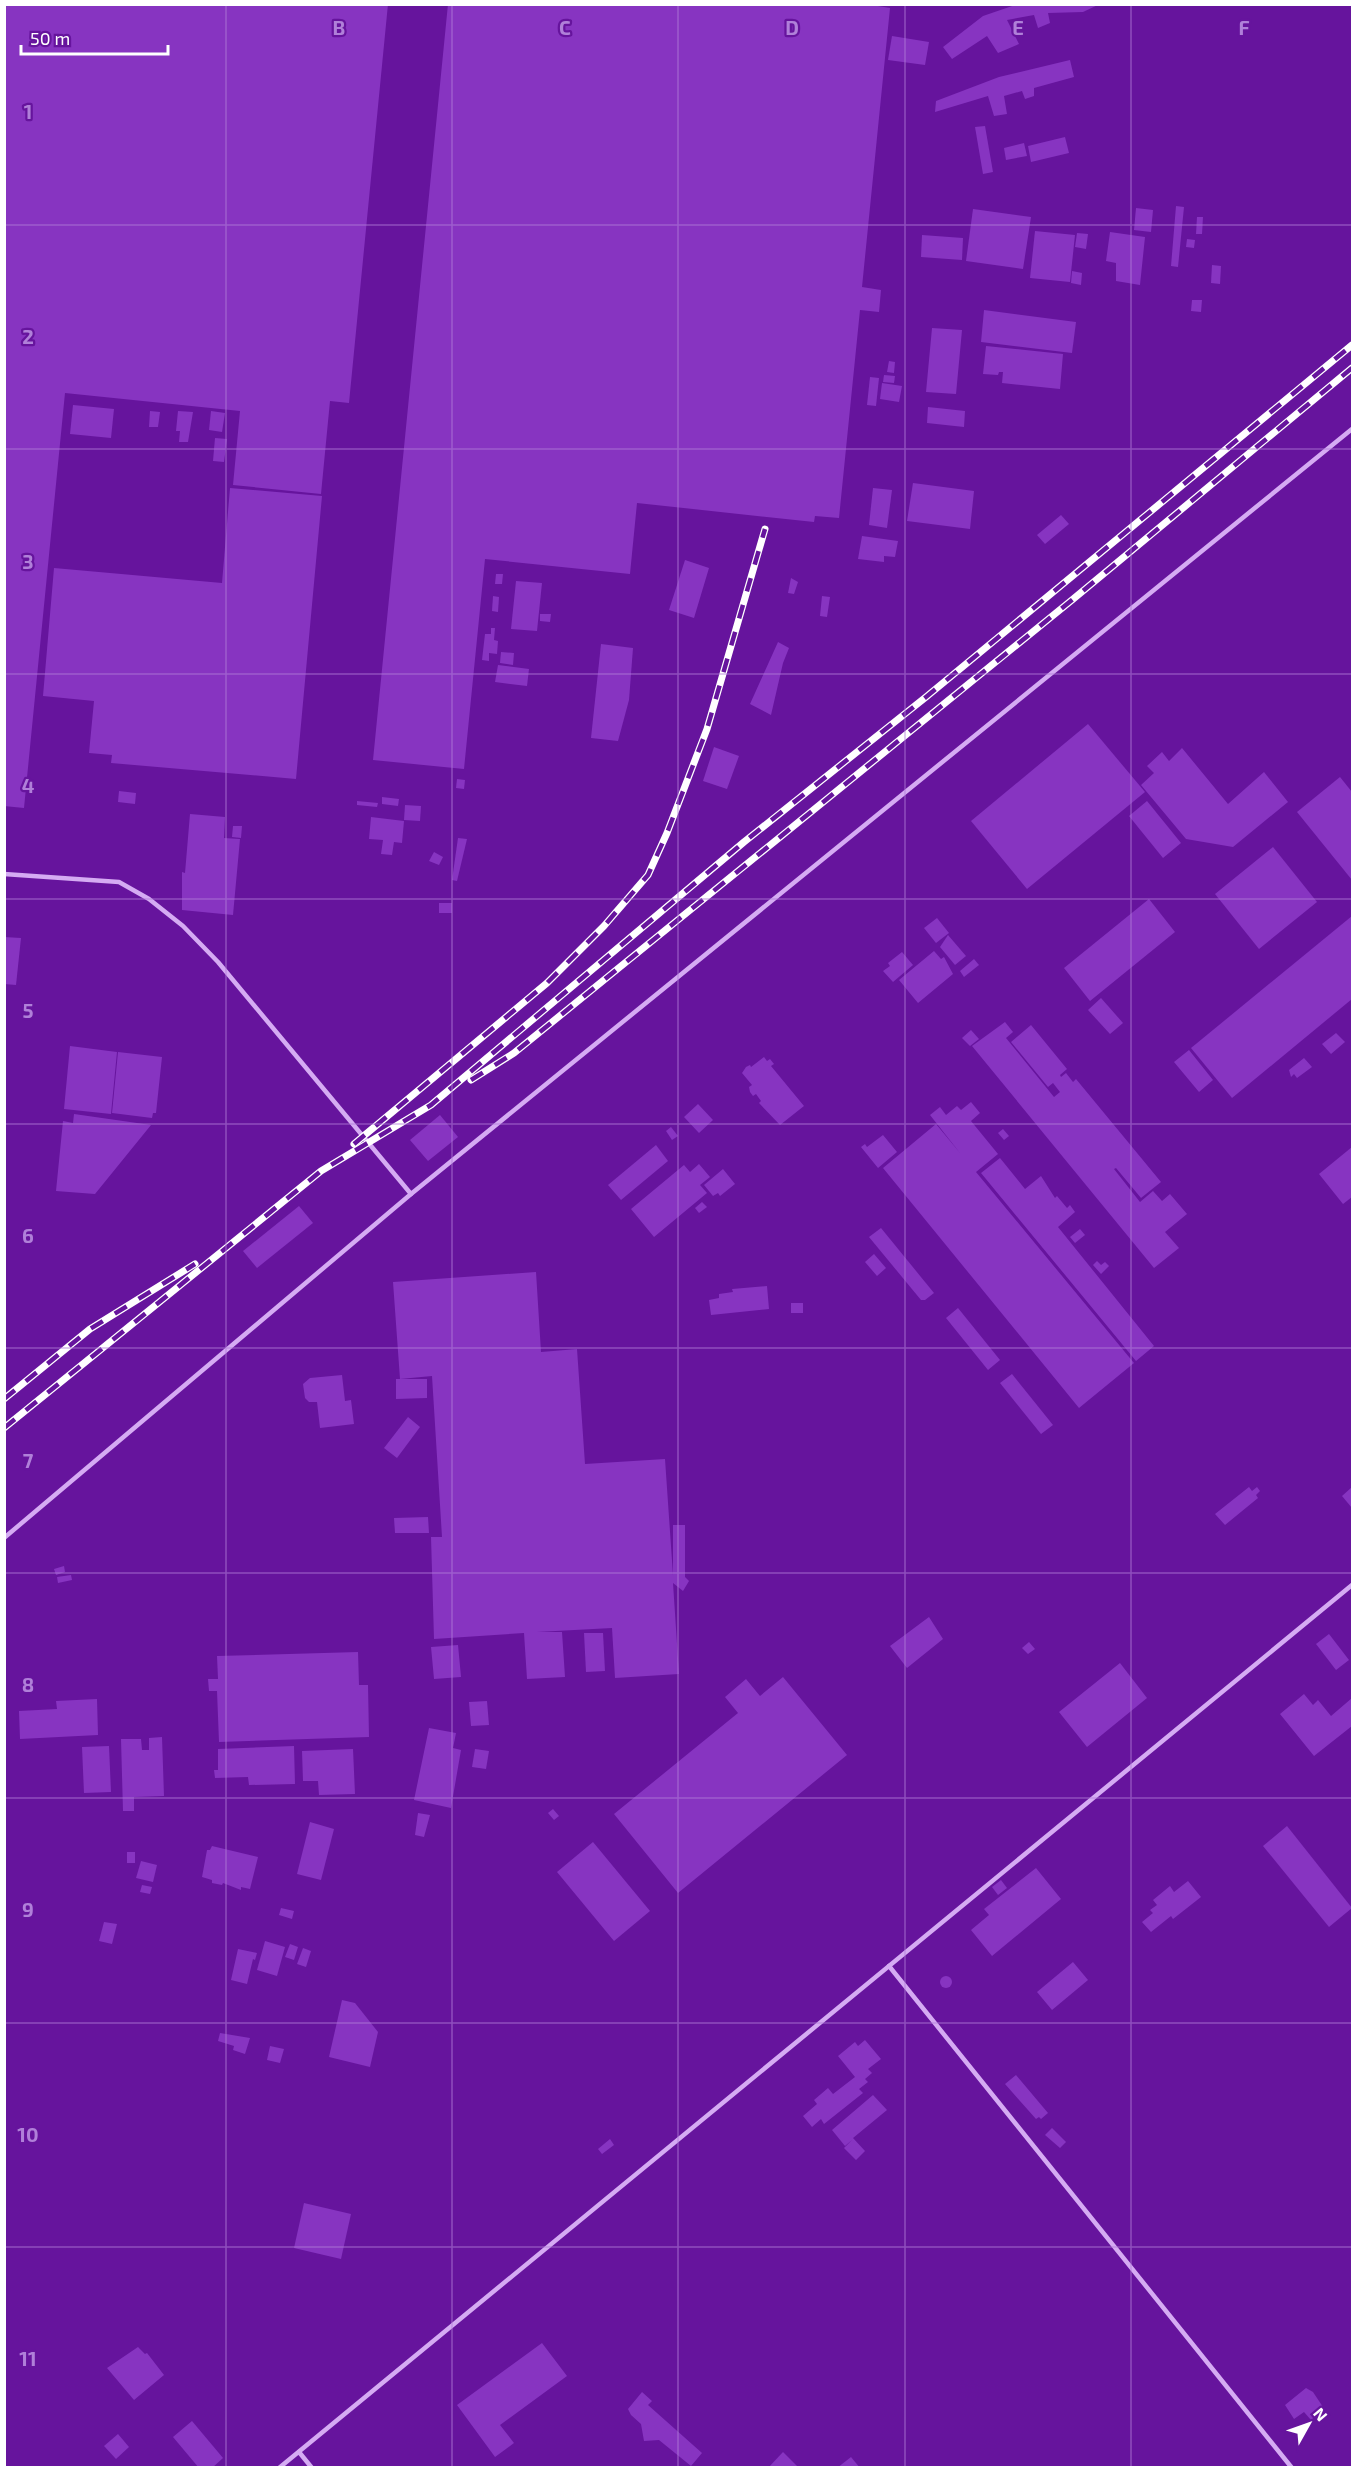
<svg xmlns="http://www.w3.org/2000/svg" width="1357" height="2472" viewBox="0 0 1357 2472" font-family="'Exo 2',sans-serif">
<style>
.building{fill:#8734c1}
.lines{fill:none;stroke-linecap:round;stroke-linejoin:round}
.service{stroke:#d5abf3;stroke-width:4.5}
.rail-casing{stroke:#fff;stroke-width:7}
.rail{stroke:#66149d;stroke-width:4.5;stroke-dasharray:14;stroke-linecap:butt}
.grid{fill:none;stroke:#b080d9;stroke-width:1.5;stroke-opacity:0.55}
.grid-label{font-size:20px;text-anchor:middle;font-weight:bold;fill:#b080d9;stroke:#66149d;stroke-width:4.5;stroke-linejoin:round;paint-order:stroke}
</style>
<rect width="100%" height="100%" fill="#66149d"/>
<!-- building -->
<g class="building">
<path d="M4,4h384l-39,399 -19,-2 -9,93 -88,-9 7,-74 -175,-18 -41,415 -20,-2z"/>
<path d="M448,4h418l24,4 -28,279 19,3 -2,22 -19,-2 -21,208 -24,-2 -1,6 -177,-19 -7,71 -145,-15 -21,210 -91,-9z"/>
<path d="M1018,4h82l-17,8 -35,1 2,10 -12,5 -4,-13 -27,5 12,24 -21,9 -11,-17 -35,23 -9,-12 40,-31z"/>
<path d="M892,36l37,6 -4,23 -37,-5z"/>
<path d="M1070,60l4,17 -40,11v8l-9,3 -3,-8 -18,5 3,18 -13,2 -6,-20 -53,16 1,-11 63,-24z"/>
<path d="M985,126l8,46 -10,2 -8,-47z"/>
<path d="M1065,137l4,16 -38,9 -3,-16z"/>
<path d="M1024,143l3,13 -21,4 -2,-12z"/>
<path d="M1176,206l8,1 -6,60 -7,-1z"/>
<path d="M1136,208l17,2 -2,22 -17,-2z"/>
<path d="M973,209l58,8 -8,52 -57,-8z"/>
<path d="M1197,217h6l-1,17h-6z"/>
<path d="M1035,231l40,4 -5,47 -40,-4z"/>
<path d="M1110,232l35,5 -5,48 -24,-4v-18l-10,-2z"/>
<path d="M1077,233l11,1 -2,15 -11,-2z"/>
<path d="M922,235l41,3 -1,22 -41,-3z"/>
<path d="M1187,239l8,1 -1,8 -8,-1z"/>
<path d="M1212,265l9,1 -1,18 -9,-1z"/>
<path d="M1072,271l10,2 -1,12 -10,-2z"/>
<path d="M1192,300h10l-1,12 -10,-1z"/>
<path d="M984,310l92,12 -4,31 -91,-11z"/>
<path d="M932,328l30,2 -6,64 -30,-2z"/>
<path d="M986,346l77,8 -3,35 -58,-6 1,-11h-4l-1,3 -15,-1z"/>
<path d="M889,361l6,1 -1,11 -7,-1z"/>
<path d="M884,375l11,1 -1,7 -11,-1z"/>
<path d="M870,377l9,1 -3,28 -9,-1z"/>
<path d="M882,383l20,3 -3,16 -19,-3z"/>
<path d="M73,405l41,4 -3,29 -41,-4z"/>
<path d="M928,407l37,4 -1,16 -37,-4z"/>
<path d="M150,411l10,1 -2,15h-9z"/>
<path d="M178,411l15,1 -5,30h-9l1,-11h-4z"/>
<path d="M211,411l14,2 -3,19 -13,-2z"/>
<path d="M215,438l12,1 -3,23 -11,-1z"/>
<path d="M913,483l61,8 -4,38 -63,-8z"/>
<path d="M230,488l92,8 -26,283 -185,-16 1,-8 -23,-2 5,-52 -51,-5 11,-128 168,15z"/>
<path d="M873,488l19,2 -5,38 -18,-3z"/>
<path d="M1061,515l8,9 -24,20 -8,-9z"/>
<path d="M862,536l36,5 -3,16 -11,-1v6l-26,-3z"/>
<path d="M685,560l24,8 -15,50 -25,-8z"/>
<path d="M496,574h7l-1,10h-7z"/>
<path d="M791,578l7,4 -4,12 -6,-1z"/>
<path d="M516,581l26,2 -5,48 -26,-2z"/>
<path d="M493,596l6,1 -1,15 -6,-1z"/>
<path d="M822,596l8,1 -3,20 -7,-1z"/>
<path d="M540,614h11l-1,8 -10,-1z"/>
<path d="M491,628h4l-1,12 4,1 -1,13 -8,-1v8l-7,-1 3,-26h6z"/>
<path d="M778,642l11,6 -6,15 -12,52 -21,-11z"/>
<path d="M601,644l32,4 -4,52 -11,41 -27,-3z"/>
<path d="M501,652l13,1 -1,12 -13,-2z"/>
<path d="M498,665l31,4 -2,17 -32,-4z"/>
<path d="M1088,724l57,68 -118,97 -56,-68z"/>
<path d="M714,747l25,9 -12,33 -24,-8z"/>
<path d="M1182,748l46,56 36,-32 24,30 -55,45 -47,-8 -45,-54 13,-12 -7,-7 15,-14 7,9z"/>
<path d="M1340,777l12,15v88l-55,-68z"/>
<path d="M457,779l8,1 -1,9 -8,-1z"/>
<path d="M119,791l17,2 -1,11 -17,-2z"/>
<path d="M382,797l17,2 -1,7 -16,-2z"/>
<path d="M357,801l21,2 -1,4 -20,-2z"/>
<path d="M1147,801l34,42 -18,15 -34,-42z"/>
<path d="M405,805l16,1 -1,15 -16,-1z"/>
<path d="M190,814l35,3 -1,21 16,1 -7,76 -51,-5v-38l3,1z"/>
<path d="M371,817l33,4 -2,22 -8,-1 -2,13 -11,-1 2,-14 -14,-1z"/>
<path d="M233,826h9l-1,12 -9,-1z"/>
<path d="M458,838l9,1 -10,42 -5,-1z"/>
<path d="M1273,847l44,55 -58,47 -44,-55z"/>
<path d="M434,852l9,5 -4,8 -10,-4z"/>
<path d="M1149,899l26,33 -85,69 -26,-33z"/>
<rect x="439" y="903" width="13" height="10"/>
<path d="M1352,916v83l-120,99 -41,-50z"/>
<path d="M937,918l12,15 -13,10 -12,-15z"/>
<path d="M948,935l18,21 -11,9 -15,-18z"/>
<path d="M4,937l17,1 -5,47 -12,-1z"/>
<path d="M934,951l7,8 3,-2 9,17 -35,29 -19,-23z"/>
<path d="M902,952l11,13 -20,17 -10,-11 7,-5 -2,-3z"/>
<path d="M974,959l5,6 -15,12 -4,-6z"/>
<path d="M1101,998l22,25 -13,11 -22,-24z"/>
<path d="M1005,1022l8,10 -7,6 48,59 6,-5 -7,-9 -5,4 -37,-45 20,-17 36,44 -7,6 1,2 5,-4 7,9 3,-3 85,103 -20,16 -25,-30 -2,1 26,33 13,-11 9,10 8,-7 17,20 -22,18 14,16 -25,20 -182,-222z"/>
<path d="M971,1030l8,9 -9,7 -8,-8z"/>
<path d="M1336,1033l9,9 -14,12 -9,-10z"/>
<path d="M70,1046l47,6 -6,62 -47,-5z"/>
<path d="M1189,1050l24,30 -14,12 -25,-30z"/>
<path d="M118,1052l44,5 -6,56h-3l-1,5 -40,-5z"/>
<path d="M764,1057l3,4 3,-2 4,5 -3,2 33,40 -24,19 -21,-22 2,-2 -5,-7 -3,2 -3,-4 -1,-5 3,-2 -10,-12 4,-6 4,-2 1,2z"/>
<path d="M1304,1058l8,9 -15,11 -3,-4 -3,3 -2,-7z"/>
<path d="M971,1102l9,11 -9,8 27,33 -22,18 158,191 -55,45 -196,-240 53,-44 24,29 -30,-38 10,-8 6,8 11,-9 4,4z"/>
<path d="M698,1104l15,16 -14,13 -15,-16z"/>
<path d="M74,1114l77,11 -56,69 -39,-3 7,-70 10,2z"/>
<path d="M440,1115l18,22 -30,24 -18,-21z"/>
<path d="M671,1127l7,9 -6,4 -6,-9z"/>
<path d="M1003,1129l6,7 -5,4 -6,-7z"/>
<path d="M883,1135l14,17 -19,16 -17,-21 4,-3 2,3z"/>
<path d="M656,1145l12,16 -47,39 -13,-15z"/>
<path d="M1352,1147v50l-9,7 -24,-30z"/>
<path d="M1000,1158l25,31 16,-13 14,22 2,-2 10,12 3,-3 5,7 -17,15 96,119 -18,15 -155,-188z"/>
<path d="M699,1164l11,13 -10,8 7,8 -53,44 -23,-28 53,-44 6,7z"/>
<path d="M723,1169l12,15 -15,12 -2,-3 -5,3 -9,-11z"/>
<path d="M702,1202l5,5 -8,6 -4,-5z"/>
<path d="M299,1206l14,17 -56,45 -14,-17z"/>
<path d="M881,1228l53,65 -9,7h-4l-52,-63z"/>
<path d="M1080,1229l5,6 -10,8 -5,-6z"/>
<path d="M874,1254l12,14 -9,8 -12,-14z"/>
<path d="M1097,1261l4,4 4,-3 4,4 -8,8 -8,-9z"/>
<path d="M536,1272l5,80 36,-3 8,115 80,-5 8,116v-50h12v52l4,4 -6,10 -10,-8 6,91 -64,4 -3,-50 -75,4h25l3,45 -38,2 -3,-46 -90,6 -3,-102h11l-10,-161 -32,3 -7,-97z"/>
<path d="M767,1286l2,23 -58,6 -2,-15 10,-2v-4l14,-2 -1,-3z"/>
<rect x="791" y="1303" width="12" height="10"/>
<path d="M958,1308l42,52 -12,10 -42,-52z"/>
<path d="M1012,1374l41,51 -12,9 -41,-51z"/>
<path d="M342,1375l3,26 6,-1 3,24 -34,4 -3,-26h-8l-4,-4 -2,-14 7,-6z"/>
<path d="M396,1379h31v19l-31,1z"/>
<path d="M408,1417l12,10 -23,31 -13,-10z"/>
<path d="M1249,1487l3,4 5,-4 3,4 -4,4 2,3 -33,27 -10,-11z"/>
<path d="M1352,1487v21l-10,-12z"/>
<path d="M428,1517l1,16h-34l-1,-15z"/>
<path d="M64,1566l1,6 -9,3 -2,-6z"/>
<path d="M71,1575l1,5 -14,3 -1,-6z"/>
<path d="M929,1617l14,22 -36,29 -17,-22z"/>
<path d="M584,1633h19l2,38 -19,1z"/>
<path d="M1329,1634l20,26 -13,10 -20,-26z"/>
<path d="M1029,1642l6,7 -7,5 -6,-6z"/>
<path d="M458,1645l3,32 -27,2 -3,-32z"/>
<path d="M358,1652l1,33h9l1,52 -150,5 -2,-51h-8l-1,-12h10l-1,-23z"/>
<path d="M1120,1663l27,35 -60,49 -28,-35z"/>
<path d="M783,1677l64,78 -169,138 -64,-79 124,-101 -13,-16 21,-18 14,17z"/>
<path d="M1304,1694l9,11 5,-5 13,16 21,-18v28l-38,30 -34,-42z"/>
<path d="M97,1699l1,36 -78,4 -1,-28 38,-2 -1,-8z"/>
<path d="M487,1701l2,24 -18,1 -2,-24z"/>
<path d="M429,1728l27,5 -3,15 8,2 -10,58 -37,-8z"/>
<path d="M162,1737l2,59 -30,1v14h-11l-2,-72h20l1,11h7v-12z"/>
<path d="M109,1746l2,46 -27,1 -2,-46z"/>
<path d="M294,1746l1,38 -46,1 -1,-8 -33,1 -1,-8h4v-21z"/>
<path d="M353,1749l2,45 -36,1 -1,-14h-15l-1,-30z"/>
<path d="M475,1749l14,2 -3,18 -14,-2z"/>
<path d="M553,1809l6,7 -5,4 -6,-7z"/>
<path d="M418,1813l12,2 -6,22 -9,-2z"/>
<path d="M310,1822l24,7 -13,51 -24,-6z"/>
<path d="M1287,1826l65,82 -23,19 -66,-81z"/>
<path d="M593,1842l57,69 -36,30 -57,-69z"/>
<path d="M212,1846l46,11 -8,32 -9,-2v3l-18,-7 -1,2 -10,-2v-3l-10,-3 5,-27h3z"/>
<rect x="127" y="1852" width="8" height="11"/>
<path d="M141,1861l16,4 -4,17 -17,-4z"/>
<path d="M1036,1868l25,31 -69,57 -21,-26 18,-15 -5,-6z"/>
<path d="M1001,1880l6,8 -9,7 -6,-8z"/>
<path d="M1188,1881l13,16 -28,22 -2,-3 -20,16 -9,-10 11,-9 -3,-3 7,-5 -4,-5 17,-14 4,6z"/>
<path d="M142,1885l10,2 -2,7 -10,-2z"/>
<path d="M281,1908l13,3 -2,8 -13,-4z"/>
<path d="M104,1922l13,2 -5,20 -13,-3z"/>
<path d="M265,1941l20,6 -8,29 -20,-6z"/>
<path d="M290,1944l8,3 -4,13 -9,-3z"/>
<path d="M303,1948l8,3 -5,16 -9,-3z"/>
<path d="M238,1949l19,4 -2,7 -2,-1 -6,25 -16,-4z"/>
<path d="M1073,1962l15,18 -36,30 -15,-18z"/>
<circle cx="946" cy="1982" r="6"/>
<path d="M342,2000l13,3 23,29 -8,35 -41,-10z"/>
<path d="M220,2033l30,5 -5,16 -12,-4 1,-4 -16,-5z"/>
<path d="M865,2040l16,19 -13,10 4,4 -7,6 3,3 -9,7 4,4 -39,31 -3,-5 -9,8 -9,-11 14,-12 -3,-4 14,-12 5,6 22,-17 -17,-21 17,-14 3,4z"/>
<path d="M270,2046l14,3 -4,14 -13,-3z"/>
<path d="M1016,2075l32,38 -7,6 -2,-2 -3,2 -31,-35z"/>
<path d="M873,2095l14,15 -34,28 12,13 -9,9 -12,-12 8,-8 -7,6 -13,-16z"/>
<path d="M1052,2128l14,14 -6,6 -15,-13z"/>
<path d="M610,2139l4,6 -12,9 -4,-5z"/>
<path d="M304,2203l47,11 -10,45 -47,-11z"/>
<path d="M542,2343l25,33 -67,49 14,18 -19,14 -38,-52z"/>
<path d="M138,2347l7,7 2,-1 17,22 -30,25 -27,-32z"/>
<path d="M1306,2388l7,4 12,18 -14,10 -7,-8 -10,7 -9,-14z"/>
<path d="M642,2392l10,9 -4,4 54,48 -11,13 -32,-26 -15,1 -3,-17 -10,-9 -3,-6z"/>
<path d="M192,2421l31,37 -11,10h-13l-26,-31z"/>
<path d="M118,2434l11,13 -13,12 -12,-13z"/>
<path d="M783,2452l16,16h-31z"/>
<path d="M851,2457l9,11h-23z"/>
</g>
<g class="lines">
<!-- service -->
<g class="service">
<path d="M4,874l115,8 30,17 34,27 35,36 193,232"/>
<path d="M4,1538l407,-344 941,-765"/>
<path d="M889,1966l403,502"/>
<path d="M299,2452l13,16"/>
<path d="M279,2468l1073,-883"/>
</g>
<defs>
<g id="rail">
<path d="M471,1080l43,-27 558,-453 280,-232"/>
<path d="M354,1144l193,-161 57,-57 44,-51 19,-42 40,-104 58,-200"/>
<path d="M4,1399l86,-70 105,-65"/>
<path d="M4,1428l317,-257 110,-66 313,-263 182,-145 426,-352"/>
</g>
</defs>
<!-- rail casing -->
<use href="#rail" class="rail-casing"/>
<!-- rail -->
<use href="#rail" class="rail"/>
</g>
<!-- grid -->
<path class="grid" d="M226,4v2464M452,4v2464M678,4v2464M905,4v2464M1131,4v2464M4,225h1348M4,449h1348M4,674h1348M4,899h1348M4,1124h1348M4,1348h1348M4,1573h1348M4,1798h1348M4,2023h1348M4,2247h1348"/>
<g class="grid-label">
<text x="339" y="35">B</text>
<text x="565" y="35">C</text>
<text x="792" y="35">D</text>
<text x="1018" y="35">E</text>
<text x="1244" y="35">F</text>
<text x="28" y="119">1</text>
<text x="28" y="344">2</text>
<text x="28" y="569">3</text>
<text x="28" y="793">4</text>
<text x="28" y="1018">5</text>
<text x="28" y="1243">6</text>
<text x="28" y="1468">7</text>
<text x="28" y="1692">8</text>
<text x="28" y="1917">9</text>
<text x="28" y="2142">10</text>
<text x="28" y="2366">11</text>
</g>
<!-- border -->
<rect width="1357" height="2472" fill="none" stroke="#ffffff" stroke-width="12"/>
<!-- north arrow -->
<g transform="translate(1309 2424) rotate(50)" stroke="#66149d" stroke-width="4.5" paint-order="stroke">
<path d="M0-4.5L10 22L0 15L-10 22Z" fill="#ffffff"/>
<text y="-9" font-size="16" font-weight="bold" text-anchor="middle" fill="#ffffff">N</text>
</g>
<!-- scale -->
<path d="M21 45v9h147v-9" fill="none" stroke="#ffffff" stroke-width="3"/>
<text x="30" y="45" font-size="18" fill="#ffffff" stroke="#66149d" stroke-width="4.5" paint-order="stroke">50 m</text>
</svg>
